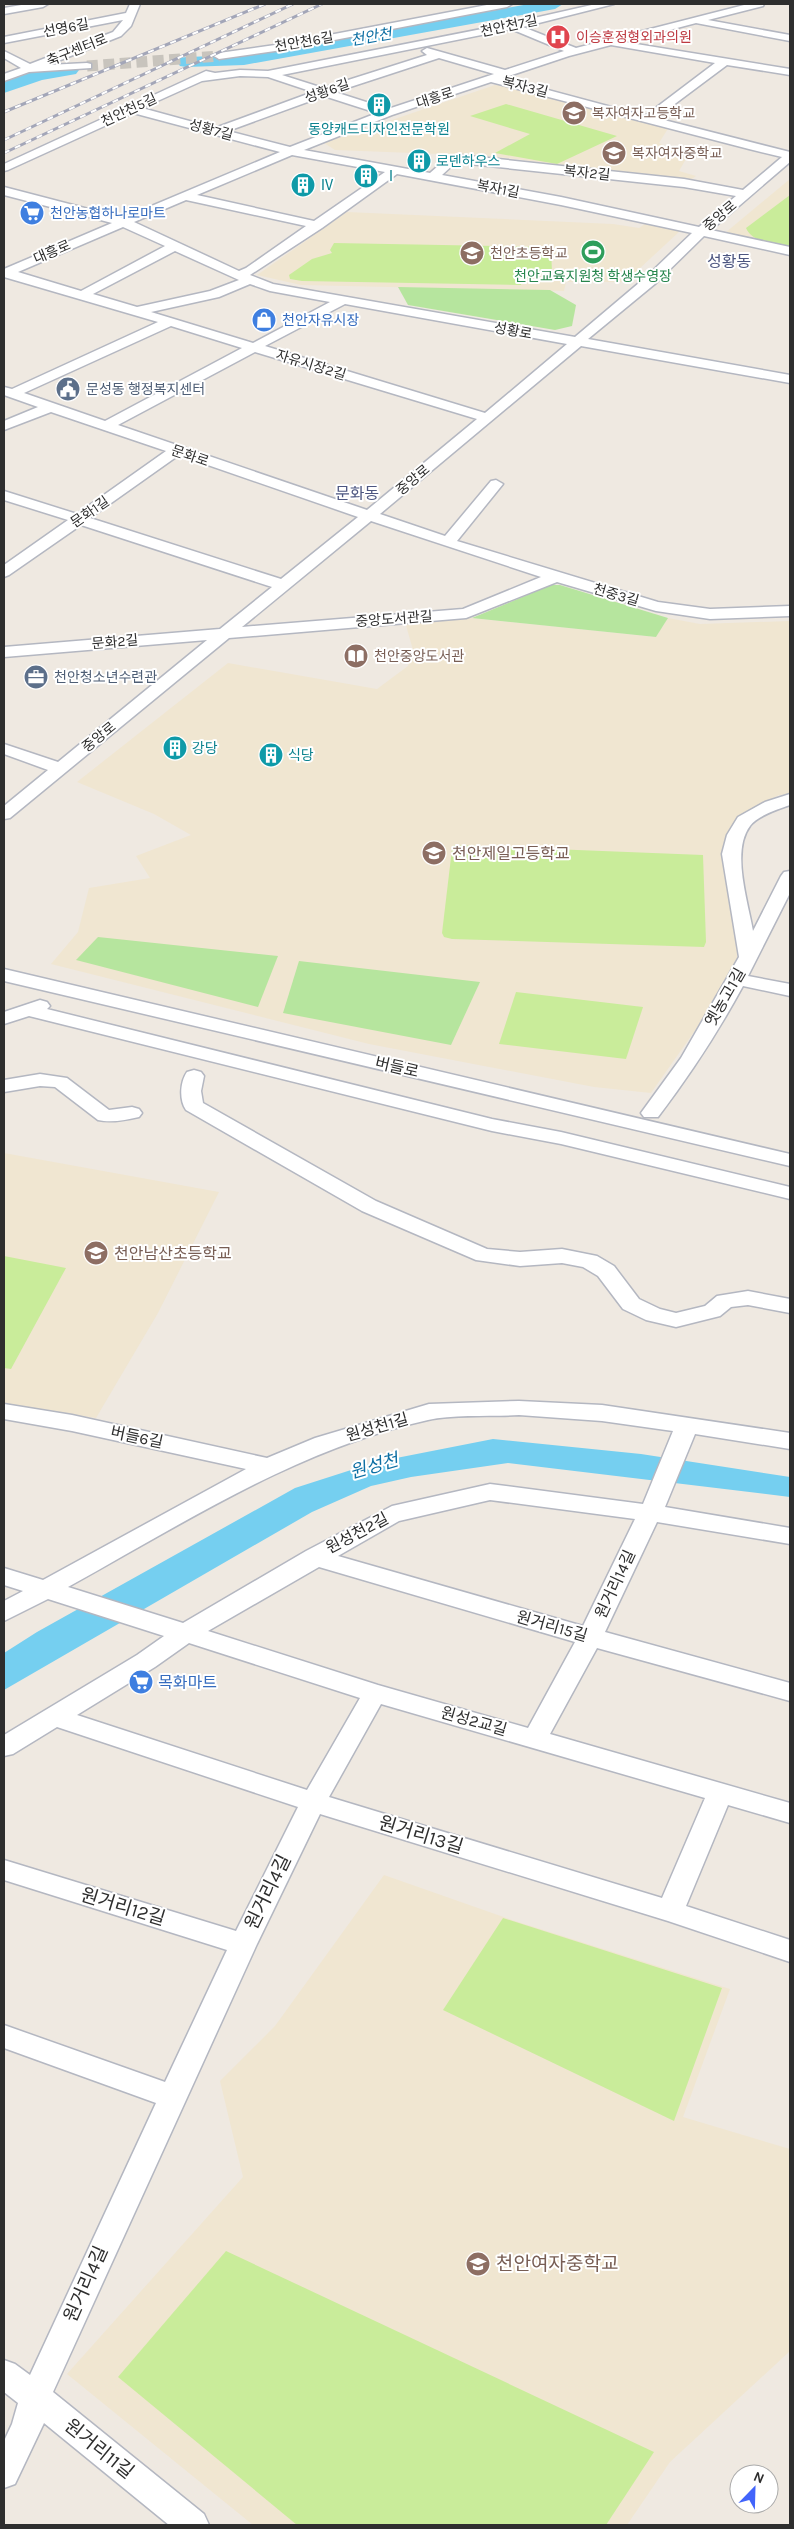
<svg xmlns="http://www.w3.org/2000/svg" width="794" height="2529" viewBox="0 0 794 2529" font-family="Karla,'Noto Sans KR',sans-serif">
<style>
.education{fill:#f0e6d1}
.green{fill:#b6e59e}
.pitch{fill:#c9ec9a}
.water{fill:#75cff0}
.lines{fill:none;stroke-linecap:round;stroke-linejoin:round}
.river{fill:#75cff0;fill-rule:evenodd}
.minor-tunnel{stroke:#c8c4bd;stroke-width:11;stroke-dasharray:11 5.5;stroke-linecap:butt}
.minor-casing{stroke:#b4b7c1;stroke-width:3}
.minor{fill:#fff;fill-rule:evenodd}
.rail-casing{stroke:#a3a6b8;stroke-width:3}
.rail{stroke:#fff;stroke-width:2;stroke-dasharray:6;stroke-linecap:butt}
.labels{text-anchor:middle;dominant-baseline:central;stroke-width:4;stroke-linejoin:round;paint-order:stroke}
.far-street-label{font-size:14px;fill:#2e2e2e;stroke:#fff}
.far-health-label{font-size:14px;fill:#be3a42;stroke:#fff;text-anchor:start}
.far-education-label{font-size:14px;fill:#785e54;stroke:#fff;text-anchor:start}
.far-culture-label{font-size:14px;fill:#0d838f;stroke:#fff;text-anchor:start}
.far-shop-label{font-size:14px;fill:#366cbe;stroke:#fff;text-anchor:start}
.far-leisure-label{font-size:14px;fill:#27864d;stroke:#fff}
.far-service-label{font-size:14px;fill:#4e5e75;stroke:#fff;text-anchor:start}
.far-water-label{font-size:15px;font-style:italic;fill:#0d6fa3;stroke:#fff}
.far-quarter-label{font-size:16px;fill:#4d5680;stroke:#fff}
.education-label{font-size:16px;fill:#785e54;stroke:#fff;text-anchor:start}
.street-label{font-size:16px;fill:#2e2e2e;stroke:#fff}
.shop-label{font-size:16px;fill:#366cbe;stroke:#fff;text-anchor:start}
.water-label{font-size:18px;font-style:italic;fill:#0d6fa3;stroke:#fff}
.near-street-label{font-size:19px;fill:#2e2e2e;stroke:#fff}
.near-education-label{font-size:19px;fill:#785e54;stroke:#fff;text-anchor:start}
</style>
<rect width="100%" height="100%" fill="#efe9e1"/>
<!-- education -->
<g class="education">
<path d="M498,84l171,43 -10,16 10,6 19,-1 2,3 8,3 -12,5 -7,12 17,5 -8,6 -196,-26 -157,-6 -11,-7z"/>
<path d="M790,179v70l-61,-12 -4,-4z"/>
<path d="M347,212l266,12 26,4 6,-4 35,7 -55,51h-59l-2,9 -263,-6 -44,-10z"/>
<path d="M472,618l184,19 12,-19 32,6 90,-3v173l-11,1 -32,16 -17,17 -5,23 12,94v26l-86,122 -57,-6 -225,-43 -318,-80 27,-32 11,-44 61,-10 -14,-22 55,-21 -37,-21 -77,-32 151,-119 149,26 31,-23 5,-16 -8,-28z"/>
<path d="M4,1153l215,39 -61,121 -62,105 -92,-14z"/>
<path d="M384,1875l128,45 218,69 -47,128 107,32v202l-120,111 -43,63h-374l-186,-151 176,-197 -23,-96 55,-55z"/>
</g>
<!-- green -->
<g class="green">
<path d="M398,287l152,3 26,15 -4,21 -17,4 -147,-25z"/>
<path d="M551,585h9l108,33 -12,19 -184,-19z"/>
<path d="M98,937l180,19 -20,51 -182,-47z"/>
<path d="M299,961l181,21 -29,63 -168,-32z"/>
</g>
<!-- pitch -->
<g class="pitch">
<path d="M506,104l111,32 -60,28 -62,-11 35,-19 -60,-18z"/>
<path d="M790,195v51c-15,-3 -37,-2 -44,-18z"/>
<path d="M334,243l217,4 1,26 -16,2v3h-14l-1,7 -219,-4 -12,-2 -1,-4 23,-16 20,-6 -2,-3z"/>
<path d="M454,845l249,10 3,87 -2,5 -252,-8 -8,-2 -2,-4 10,-84z"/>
<path d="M516,992l127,15 -17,52 -127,-15z"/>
<path d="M4,1256l62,12 -55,101 -7,-1z"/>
<path d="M503,1918l219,70 -48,133 -231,-111z"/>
<path d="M226,2251l428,201 -48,73h-309l-179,-148z"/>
</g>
<!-- water -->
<path class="water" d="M493,1439l148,15 149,23v20l-282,-34 -97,14 -40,9 -59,26 -308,178v-37l33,-21 258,-144 81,-26z"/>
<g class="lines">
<!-- river -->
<g class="river">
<path d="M529,4h34l-8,5 -311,56 -58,2 -6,-1 -3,-4 3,-4 6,-1 58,-2z"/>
<path d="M70,65l6,1 3,4 -3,4 -34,6 -38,13v-11l28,-10z"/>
</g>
<!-- minor-tunnel -->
<path class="minor-tunnel" d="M87,66l132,-10"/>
<defs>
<g id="minor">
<path d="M27,4h21l-5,3 -39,7v-6z"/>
<path d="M130,4h10l-9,22 -10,10 -73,29 39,-2 4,1v4l-62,4 -25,9v-7l17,-6 -17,-10v-7l26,13 83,-32 10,-12 -119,23v-6l122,-24z"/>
<path d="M492,4h20l-5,3 -225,43 -63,9 -5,-3 5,-3 63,-9z"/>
<path d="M596,4h18l-91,23 53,21 172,-44h16l-1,2 -55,14 82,15v6l-94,-18 -72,19 166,27v6l-63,-10 -71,53 134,34v10l-79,68 79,17v8l-86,-19 -48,47 -68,56 202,36v8l-209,-37 -201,168 65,22 46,-55 5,-1 7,4 -46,57 201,61 52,7 80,-3v10l-80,3 -54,-8 -99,-29 -91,36 -237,20 -219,180 -6,1v-13l44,-36 -44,-16v-10l54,18 149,-122 -203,17v-10l216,-18 52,-42 -191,-62 -72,50 -5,2v-12l64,-45 -64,-20v-9l73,23 89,-63 -115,-39 -47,18v-9l34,-14 -34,-12v-8l8,2 146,-67 -154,-45v-8l108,-46 -108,-28v-8l119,31 157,-66 -147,-39 -125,57 -4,1v-7l202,-93 9,2 25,-3 28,1 244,-48zM511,29l53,22 -59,19 -78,-22 -5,3 5,4 -104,33 -41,-13zM611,45l104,18 -70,53 -142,-38 66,-22zM439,58l55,16 -106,35 -53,-17zM240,76l28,1 45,15 -98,36 -73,-20 60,-27zM491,82l258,67 33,8 -39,33 -59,-11 -224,-24 -14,4 -16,14 -126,-23 88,-35zM324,96l53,17 -87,34 -62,-16zM292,155l93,17 -71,49 -117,-26zM460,163l224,24 52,9 -37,31 -138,-30 -119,-22 12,-11zM397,174l164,31 131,28 -46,44 -71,60 -302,-53 -23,-9 72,-47zM186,200l120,26 -60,42 -7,3 -105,-49zM123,227l42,19 -84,45 -63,-19zM175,251l64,29 -29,11 -73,16 -44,-13zM250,284l20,7 60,11 -77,41 -102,-31 68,-15zM345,304l222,40 -82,69 -220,-67zM171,326l71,22 -137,73 -81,-28zM255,352l222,67 -110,91 -249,-85zM179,455l179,62 -77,62 -191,-61zM371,521l170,56 -78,32 -221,18z"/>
<path d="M790,794v11c-12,4 -33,11 -40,21 -19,25 -2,76 3,105l28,-55 3,-4 6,-1v22l-42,83 42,8v12l-47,-10c-25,46 -53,89 -85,131h-14l-3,-4 40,-55 58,-101 -17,-103 5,-19 11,-18 27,-15z"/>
<path d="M4,969l786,185v12l-786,-185z"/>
<path d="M40,1000l7,2 3,4 -3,3 445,110 69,13 229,55v12l-229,-55 -69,-13 -463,-115 -25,8v-12z"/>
<path d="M194,1070l7,2 3,4 -3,15 2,12 173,98 111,48 33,3 42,-3 35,7 17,10 25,33 21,10 16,4 29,-7 12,-10 31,-5 42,8v14l-42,-8 -17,2 -11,9 -44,11 -30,-7 -23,-11 -25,-33 -15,-9 -21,-4 -42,3 -44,-6 -114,-49 -176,-101c-7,-10 -6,-28 1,-38z"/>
<path d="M40,1074l27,4 42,32 23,-3 7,2 3,4 -3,4c-13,3 -28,6 -41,3l-43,-33 -15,-1 -36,6v-12z"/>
<path d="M519,1401l83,4 188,28v16l-95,-15 -30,73 125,21v16l-133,-22 -52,110 185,51v18l-193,-53 -47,86 240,69v20l-62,-18 -42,101 104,34v22l-122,-41 -348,-107 -63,130 -204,448 151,122 5,11h-40l-125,-102 -29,61 -11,4v-47l8,-17 6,-21 -14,-11v-32l11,4 15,11 126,-272 -152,-55v-23l161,57 62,-132 -223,-70v-20l232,71 62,-124 -241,-80 -44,27 -9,2v-21l133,-80 27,-19 -116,-37 -44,22v-20l19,-10 -19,-6v-17l39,12 203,-111 -174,-38 -68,-12v-15l68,11 195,43 48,-20 114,-34zM519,1415l83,6 71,10 -30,73 -153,-20 -98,22 -86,45 -123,72 -115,-36c116,-64 229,-138 360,-167 26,-6 64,-3 91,-5zM490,1500l145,19 -52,107 -245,-70 61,-35zM319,1567l256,75 -47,86 -150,-43 -170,-54zM189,1643l171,55 -53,92 -230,-75 78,-48zM381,1704l324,94 -43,100 -333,-101z"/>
</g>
</defs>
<!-- minor casing -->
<use href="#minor" class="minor-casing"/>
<!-- minor -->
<use href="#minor" class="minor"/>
<defs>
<g id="rail">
<path d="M4,112l261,-108"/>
<path d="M4,140l289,-136"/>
<path d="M4,153l318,-149"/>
</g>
</defs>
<!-- rail casing -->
<use href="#rail" class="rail-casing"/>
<!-- rail -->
<use href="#rail" class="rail"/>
</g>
<!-- icons -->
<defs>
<symbol id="hospital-disc" viewBox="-11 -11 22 22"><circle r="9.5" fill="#e0444e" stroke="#fff"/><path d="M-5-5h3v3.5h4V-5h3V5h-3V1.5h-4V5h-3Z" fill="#fff"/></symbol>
<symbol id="building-disc" viewBox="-11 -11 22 22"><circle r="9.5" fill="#0f9aa8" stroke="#fff"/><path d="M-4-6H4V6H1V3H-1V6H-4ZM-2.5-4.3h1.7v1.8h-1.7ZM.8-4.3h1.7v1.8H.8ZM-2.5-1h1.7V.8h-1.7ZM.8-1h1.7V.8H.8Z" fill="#fff"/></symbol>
<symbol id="school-disc" viewBox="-11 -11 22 22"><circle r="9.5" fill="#8d6e63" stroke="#fff"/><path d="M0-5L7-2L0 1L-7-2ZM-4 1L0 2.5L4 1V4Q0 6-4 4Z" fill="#fff"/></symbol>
<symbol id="supermarket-disc" viewBox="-11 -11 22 22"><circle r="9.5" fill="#3f7fe0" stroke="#fff"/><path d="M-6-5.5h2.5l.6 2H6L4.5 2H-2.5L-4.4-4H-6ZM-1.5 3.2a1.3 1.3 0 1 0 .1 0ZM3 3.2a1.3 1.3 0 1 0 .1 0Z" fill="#fff"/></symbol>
<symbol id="stadium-disc" viewBox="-11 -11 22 22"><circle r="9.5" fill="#2e9e5b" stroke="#fff"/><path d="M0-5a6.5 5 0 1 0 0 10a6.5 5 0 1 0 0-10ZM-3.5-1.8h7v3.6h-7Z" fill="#fff"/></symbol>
<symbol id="shop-disc" viewBox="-11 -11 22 22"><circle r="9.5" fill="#3f7fe0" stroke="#fff"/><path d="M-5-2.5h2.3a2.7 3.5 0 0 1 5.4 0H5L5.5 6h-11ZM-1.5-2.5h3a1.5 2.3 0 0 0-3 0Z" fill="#fff"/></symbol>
<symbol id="civic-disc" viewBox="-11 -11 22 22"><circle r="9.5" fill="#5c6f8a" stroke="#fff"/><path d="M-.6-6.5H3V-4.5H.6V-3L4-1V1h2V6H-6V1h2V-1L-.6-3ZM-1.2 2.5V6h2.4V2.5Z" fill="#fff"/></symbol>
<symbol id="library-disc" viewBox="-11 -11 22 22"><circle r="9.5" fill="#8d6e63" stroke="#fff"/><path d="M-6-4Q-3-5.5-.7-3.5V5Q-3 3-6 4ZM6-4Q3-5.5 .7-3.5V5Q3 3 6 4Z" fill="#fff"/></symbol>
<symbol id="office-disc" viewBox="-11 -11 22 22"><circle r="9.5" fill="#5c6f8a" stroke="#fff"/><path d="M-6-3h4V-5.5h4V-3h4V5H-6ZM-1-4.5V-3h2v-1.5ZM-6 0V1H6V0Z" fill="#fff"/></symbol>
</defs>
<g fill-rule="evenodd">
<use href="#hospital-disc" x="544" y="23" width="28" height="28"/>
<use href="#building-disc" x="365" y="91" width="28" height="28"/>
<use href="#school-disc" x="560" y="99" width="28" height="28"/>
<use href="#school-disc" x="600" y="139" width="28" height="28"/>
<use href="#building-disc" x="405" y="147" width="28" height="28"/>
<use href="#building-disc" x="352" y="162" width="28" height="28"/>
<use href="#building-disc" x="289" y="171" width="28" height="28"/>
<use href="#supermarket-disc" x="18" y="199" width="28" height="28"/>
<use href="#stadium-disc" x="579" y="238" width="28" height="28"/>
<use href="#school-disc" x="458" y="239" width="28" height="28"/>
<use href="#shop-disc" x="250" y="306" width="28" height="28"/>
<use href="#civic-disc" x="54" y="375" width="28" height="28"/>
<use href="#library-disc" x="342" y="642" width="28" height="28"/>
<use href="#office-disc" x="22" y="663" width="28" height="28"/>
<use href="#building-disc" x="161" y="734" width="28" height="28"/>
<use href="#building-disc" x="257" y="741" width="28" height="28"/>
<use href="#school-disc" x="420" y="839" width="28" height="28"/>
<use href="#school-disc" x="82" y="1239" width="28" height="28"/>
<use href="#supermarket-disc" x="127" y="1668" width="28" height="28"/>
<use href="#school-disc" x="464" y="2250" width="28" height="28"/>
</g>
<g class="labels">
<!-- far-street labels -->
<g class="far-street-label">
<text transform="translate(509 26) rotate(-12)">천안천7길</text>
<text transform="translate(66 28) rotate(-11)">선영6길</text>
<text transform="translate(304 42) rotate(-10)">천안천6길</text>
<text transform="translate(77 50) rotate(-22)">축구센터로</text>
<text transform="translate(525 87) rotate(14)">복자3길</text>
<text transform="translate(327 91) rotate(-19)">성황6길</text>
<text transform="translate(435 98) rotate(-18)">대흥로</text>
<text transform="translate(129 110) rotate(-25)">천안천5길</text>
<text transform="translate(211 130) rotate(15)">성황7길</text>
<text transform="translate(587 173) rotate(6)">복자2길</text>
<text transform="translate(498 189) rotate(11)">복자1길</text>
<text transform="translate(720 216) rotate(-40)">중앙로</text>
<text transform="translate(52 252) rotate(-23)">대흥로</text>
<text transform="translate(513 331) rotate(10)">성황로</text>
<text transform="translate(311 365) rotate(17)">자유시장2길</text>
<text transform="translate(190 456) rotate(19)">문화로</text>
<text transform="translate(413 480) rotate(-40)">중앙로</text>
<text transform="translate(90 512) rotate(-35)">문화1길</text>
<text transform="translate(616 595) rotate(16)">천중3길</text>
<text transform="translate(394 619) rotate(-4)">중앙도서관길</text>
<text transform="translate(115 642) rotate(-5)">문화2길</text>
<text transform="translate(99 737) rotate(-39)">중앙로</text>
</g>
<!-- far-health labels -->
<g class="far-health-label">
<text x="576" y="37">이승훈정형외과의원</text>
</g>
<!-- far-education labels -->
<g class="far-education-label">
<text x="592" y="113">복자여자고등학교</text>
<text x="632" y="153">복자여자중학교</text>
<text x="490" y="253">천안초등학교</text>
<text x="374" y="656">천안중앙도서관</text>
</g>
<!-- far-culture labels -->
<g class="far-culture-label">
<text x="379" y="129" text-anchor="middle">동양캐드디자인전문학원</text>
<text x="436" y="161">로덴하우스</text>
<text x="384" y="176">Ⅰ</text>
<text x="320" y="185">Ⅳ</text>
<text x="192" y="748">강당</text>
<text x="288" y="755">식당</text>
</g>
<!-- far-shop labels -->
<g class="far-shop-label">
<text x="50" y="213">천안농협하나로마트</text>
<text x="282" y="320">천안자유시장</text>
</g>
<!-- far-leisure labels -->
<g class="far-leisure-label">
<text x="593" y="276">천안교육지원청 학생수영장</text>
</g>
<!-- far-service labels -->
<g class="far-service-label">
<text x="86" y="389">문성동 행정복지센터</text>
<text x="54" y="677">천안청소년수련관</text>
</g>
<!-- far-water labels -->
<g class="far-water-label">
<text transform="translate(371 37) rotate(-10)">천안천</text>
</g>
<!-- far-quarter labels -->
<g class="far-quarter-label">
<text x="729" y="261">성황동</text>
<text x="357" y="493">문화동</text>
</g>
<!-- education labels -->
<g class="education-label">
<text x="452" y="853">천안제일고등학교</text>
<text x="114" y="1253">천안남산초등학교</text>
</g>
<!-- street labels -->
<g class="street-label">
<text transform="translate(725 997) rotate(-60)">옛농고1길</text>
<text transform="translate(397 1067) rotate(13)">버들로</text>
<text transform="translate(377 1427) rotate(-16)">원성천1길</text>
<text transform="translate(137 1437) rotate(12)">버들6길</text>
<text transform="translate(357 1533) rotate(-28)">원성천2길</text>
<text transform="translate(615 1584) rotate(-65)">원거리14길</text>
<text transform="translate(552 1626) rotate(16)">원거리15길</text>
<text transform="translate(474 1721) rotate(16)">원성2교길</text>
</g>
<!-- shop labels -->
<g class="shop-label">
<text x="158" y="1682">목화마트</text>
</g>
<!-- water labels -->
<g class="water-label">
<text transform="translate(374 1466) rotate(-16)">원성천</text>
</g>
<!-- near-street labels -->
<g class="near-street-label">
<text transform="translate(421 1835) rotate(17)">원거리13길</text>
<text transform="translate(268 1892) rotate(-64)">원거리4길</text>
<text transform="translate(123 1907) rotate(17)">원거리12길</text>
<text transform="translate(86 2284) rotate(-66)">원거리4길</text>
<text transform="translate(99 2449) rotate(39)">원거리11길</text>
</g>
<!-- near-education labels -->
<g class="near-education-label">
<text x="496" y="2264">천안여자중학교</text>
</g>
</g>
<!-- border -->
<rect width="794" height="2529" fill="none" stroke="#2e2e2e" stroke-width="10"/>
<!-- north arrow -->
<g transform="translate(754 2489) rotate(23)"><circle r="24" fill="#ffffff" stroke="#ababab"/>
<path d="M0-4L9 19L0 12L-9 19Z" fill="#4264fb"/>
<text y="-8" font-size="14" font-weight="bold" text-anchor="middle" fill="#2e2e2e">N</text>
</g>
</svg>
